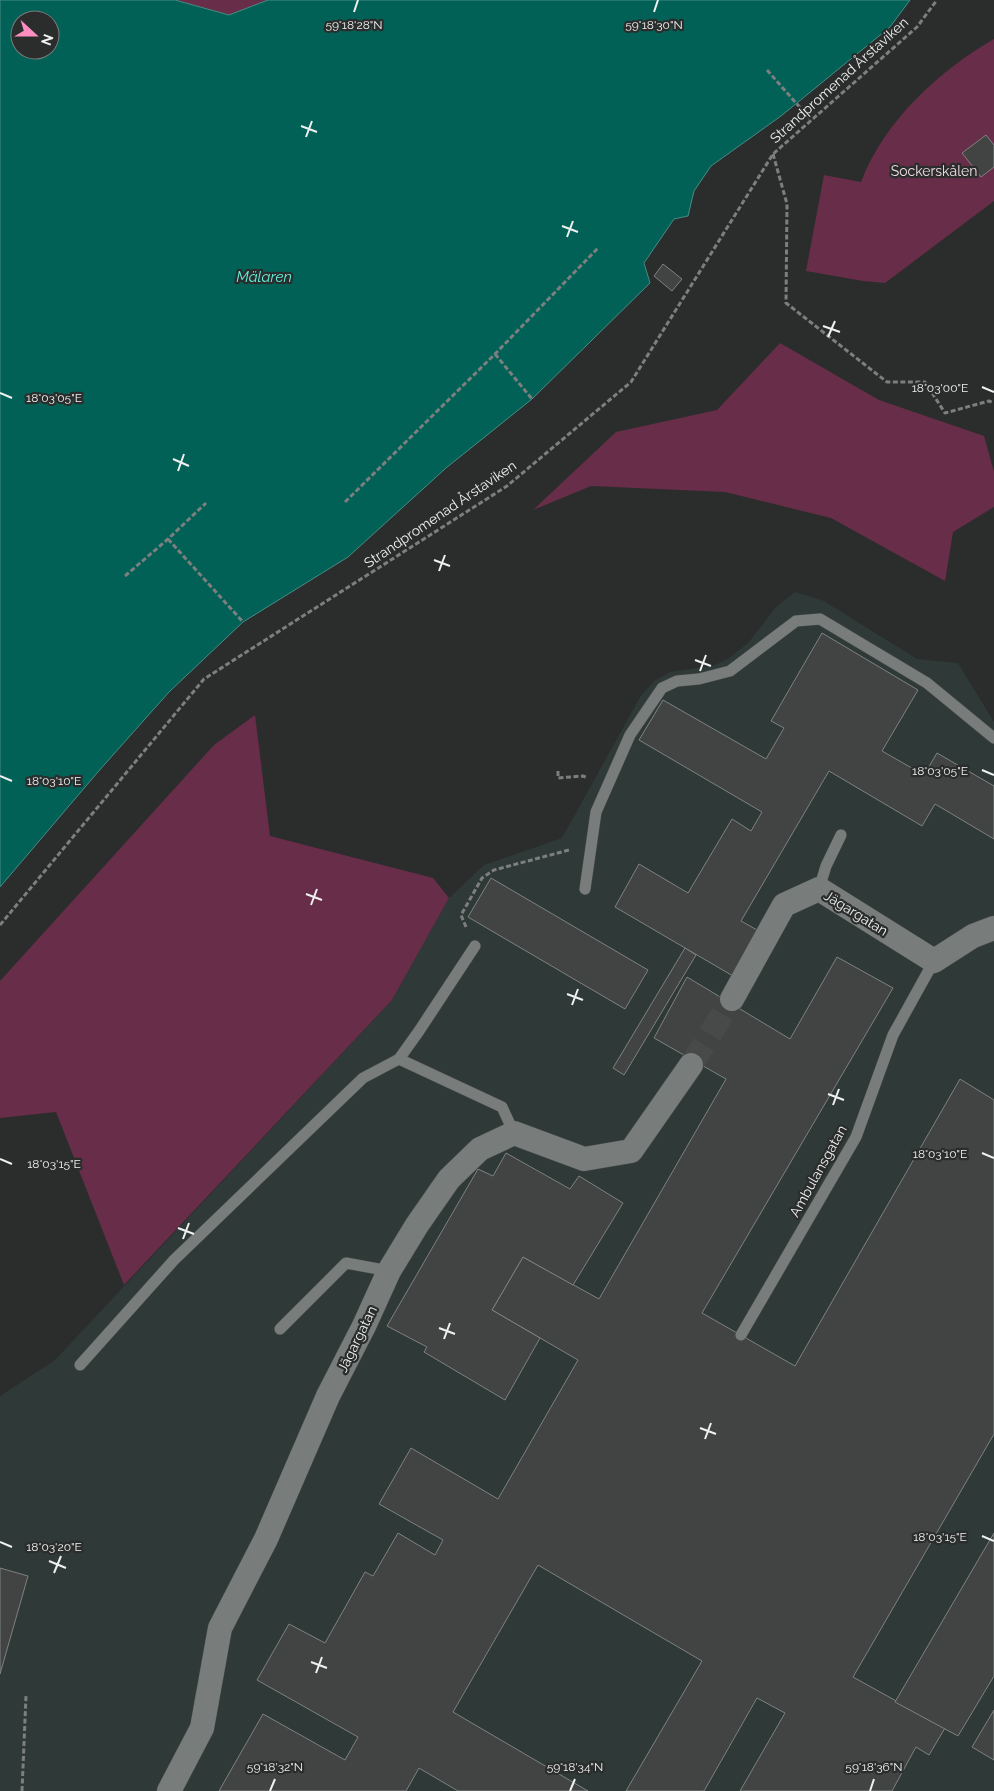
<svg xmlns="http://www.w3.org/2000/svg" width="994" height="1791" viewBox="0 0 994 1791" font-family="Raleway,sans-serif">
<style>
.built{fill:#2f3937}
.green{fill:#682d48}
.water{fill:#026157;stroke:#498c85;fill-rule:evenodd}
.building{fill:#414443;stroke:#7e8281}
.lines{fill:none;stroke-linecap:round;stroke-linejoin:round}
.minor-tunnel{stroke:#484a4a;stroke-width:24;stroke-dasharray:24 12;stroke-linecap:butt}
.service-casing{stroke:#474a49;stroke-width:12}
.minor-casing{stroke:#474a49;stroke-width:25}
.path{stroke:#7c7f7e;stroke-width:3;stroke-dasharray:5 2.5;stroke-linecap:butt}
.service{stroke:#787c7b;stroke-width:11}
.minor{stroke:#787c7b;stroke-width:24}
.ticks{fill:none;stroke:#eff1f1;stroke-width:2}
.labels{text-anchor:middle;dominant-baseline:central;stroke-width:4.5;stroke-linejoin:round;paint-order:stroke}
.street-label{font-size:14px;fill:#eff1f1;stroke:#2a2d2c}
.park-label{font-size:14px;fill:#f2dde5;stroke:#2a2d2c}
.water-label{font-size:15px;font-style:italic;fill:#61f3df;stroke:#2a2d2c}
.ticks-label{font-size:12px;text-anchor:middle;fill:#eff1f1;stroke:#2a2d2c;stroke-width:4.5;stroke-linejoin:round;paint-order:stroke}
</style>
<rect width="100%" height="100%" fill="#2a2d2c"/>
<!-- built -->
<path class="built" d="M795,592l29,9 93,58 41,4 36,59v1069h-994v-395l55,-36 337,-360 57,-102 35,-33 78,-27 78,-141 14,-16 16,-9 43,-6 16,-8 19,-15 28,-36z"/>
<!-- green -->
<g class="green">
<path d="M175,0h93l-39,15z"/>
<path d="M994,39v162l-109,82 -22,-2 -57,-10 18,-96 37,7c23,-61 78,-111 133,-143z"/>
<path d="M780,343l99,57 105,36 10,36v35l-41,25 -8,49 -114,-63 -106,-26 -134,-6 -58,24 83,-78 101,-22z"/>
<path d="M255,715l15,121 163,42 16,20 -57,102 -268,285 -68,-173 -56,6v-137l214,-236z"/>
</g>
<!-- water -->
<path class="water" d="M0,0h175l54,15 39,-15h642l-20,27 -109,89 -70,50 -17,25 -6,25 -14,3 -30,44 6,20 -118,116 -86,69 -98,89 -105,65 -74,70 -72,81 -97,114zM20,20h30v30h-30z"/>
<!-- building -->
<g class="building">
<path d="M986,135l8,10v22l-13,10 -19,-24z"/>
<path d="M663,264l19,15 -10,12 -18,-15z"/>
<path d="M822,633l96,57 -36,61 42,24 13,-22 57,33v53l-59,-35 -13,22 -93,-55 -88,150 18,10 -26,45 -118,-69 24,-43 49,29 44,-74 19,12 11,-19 -123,-72 24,-40 103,59 18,-31 -13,-7z"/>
<path d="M491,878l157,92 -23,39 -157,-92z"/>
<path d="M685,948l11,7 -72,120 -11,-7z"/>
<path d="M837,957l56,31 -191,325 93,53 165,-287 34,21v334l-141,243 92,51 -16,27 -13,-8 -24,44h-152l45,-78 -28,-15 -53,93h-78l76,-130 -164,-96 -85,147 135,79h-130l-39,-23 -13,23h-187l44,-77 82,46 13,-23 -101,-57 32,-56 36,19 40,-71 8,4 25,-43 37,22 8,-15 -64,-36 32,-56 87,51 80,-139 -86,-50 31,-53 76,42 127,-220 -72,-41 33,-61 103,62z"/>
<path d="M506,1153l64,36 9,-13 44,27 -50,82 -50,-28 -31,53 48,28 -35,62 -81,-48 3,-5 -40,-21 91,-157 15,7z"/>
<path d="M994,1533v143l-36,60 -63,-34z"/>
<path d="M0,1568l28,8 -28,98z"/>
<path d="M994,1710v50l-22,-13z"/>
</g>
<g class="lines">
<!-- minor-tunnel -->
<path class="minor-tunnel" d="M691,1065l41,-66"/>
<defs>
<g id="service">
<path d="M585,889l11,-77 34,-77 32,-47 15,-7 22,-2 31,-8 66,-50 24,-2 107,64 67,55"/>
<path d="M819,889l7,-23 15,-31"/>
<path d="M399,1059l20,-28 56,-85"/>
<path d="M280,1329l66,-66 43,8"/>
<path d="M741,1335l115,-198 37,-102 41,-74"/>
<path d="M80,1365l94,-105 189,-182 36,-19 103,48 12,26"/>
</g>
<g id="minor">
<path d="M732,999l52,-94 35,-16 115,72 39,-25 21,-8"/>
<path d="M169,1791l33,-63 18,-100 46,-89 62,-143 36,-70 25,-55 28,-46 32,-46 31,-30 34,-16 70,26 47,-8 60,-86"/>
</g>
</defs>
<!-- service casing -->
<use href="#service" class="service-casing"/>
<!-- minor casing -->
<use href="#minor" class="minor-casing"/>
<!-- path -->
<g class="path">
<path d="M767,70l44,50"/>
<path d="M773,154l14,50 -1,99 101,79h38l20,31 44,-12 5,2"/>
<path d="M495,354l37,45"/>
<path d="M345,502l150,-148 104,-107"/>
<path d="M168,539l75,83"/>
<path d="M125,576l43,-37 38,-36"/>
<path d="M558,771v7l25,-2 5,2"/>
<path d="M0,925l204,-246 303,-193 124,-104 142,-228 144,-127 20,-27"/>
<path d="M466,927l-5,-12 21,-37 12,-8 75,-20"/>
<path d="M22,1791l4,-95"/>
</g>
<!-- service -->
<use href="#service" class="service"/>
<!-- minor -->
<use href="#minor" class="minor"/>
</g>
<!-- ticks -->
<path class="ticks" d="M354,12l4,-12M654,12l4,-12M301,126l16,6M306,137l6,-16M562,226l16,6M567,237l6,-16M823,326l17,6M828,337l7,-16M982,387l12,5M0,393l12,5M173,459l16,7M178,471l6,-17M434,560l16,6M439,571l6,-16M695,660l16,6M700,671l6,-16M982,770l12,5M0,776l12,5M306,894l16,6M311,905l6,-16M567,994l16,6M572,1005l6,-16M828,1094l16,6M833,1105l6,-16M982,1153l12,5M0,1159l12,5M178,1228l16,6M183,1239l6,-16M439,1328l16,6M444,1339l6,-16M700,1428l16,6M705,1439l6,-16M982,1536l12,5M0,1542l12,5M49,1561l17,7M54,1573l7,-17M311,1662l16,6M316,1673l6,-16M270,1791l5,-12M570,1791l5,-12M870,1791l4,-12"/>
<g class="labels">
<!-- street labels -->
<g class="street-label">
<text transform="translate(839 80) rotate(-42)">Strandpromenad Årstaviken</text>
<text transform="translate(440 514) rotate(-34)">Strandpromenad Årstaviken</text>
<text transform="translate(856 913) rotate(32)">Jägargatan</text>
<text transform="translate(818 1171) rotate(-61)">Ambulansgatan</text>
<text transform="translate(357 1339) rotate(-64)">Jägargatan</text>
</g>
<!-- park labels -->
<g class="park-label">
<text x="934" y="171">Sockerskålen</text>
</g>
<!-- water labels -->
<g class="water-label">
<text x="264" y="277">Mälaren</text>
</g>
</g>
<g class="ticks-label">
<text x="654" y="29">59°18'30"N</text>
<text x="354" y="29">59°18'28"N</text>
<text x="940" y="392">18°03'00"E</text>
<text x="54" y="402">18°03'05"E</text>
<text x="940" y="775">18°03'05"E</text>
<text x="54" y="785">18°03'10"E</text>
<text x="940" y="1158">18°03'10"E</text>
<text x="54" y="1168">18°03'15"E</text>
<text x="940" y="1541">18°03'15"E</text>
<text x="54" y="1551">18°03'20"E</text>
<text x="275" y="1771">59°18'32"N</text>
<text x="575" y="1771">59°18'34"N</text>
<text x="874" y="1771">59°18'36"N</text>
</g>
<!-- north arrow -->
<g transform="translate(35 35) rotate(111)"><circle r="24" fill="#2a2d2c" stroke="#797b7b"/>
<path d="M0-4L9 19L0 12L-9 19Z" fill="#fd8ebf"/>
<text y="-8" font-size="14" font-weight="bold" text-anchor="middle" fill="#eff1f1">N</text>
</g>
</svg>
